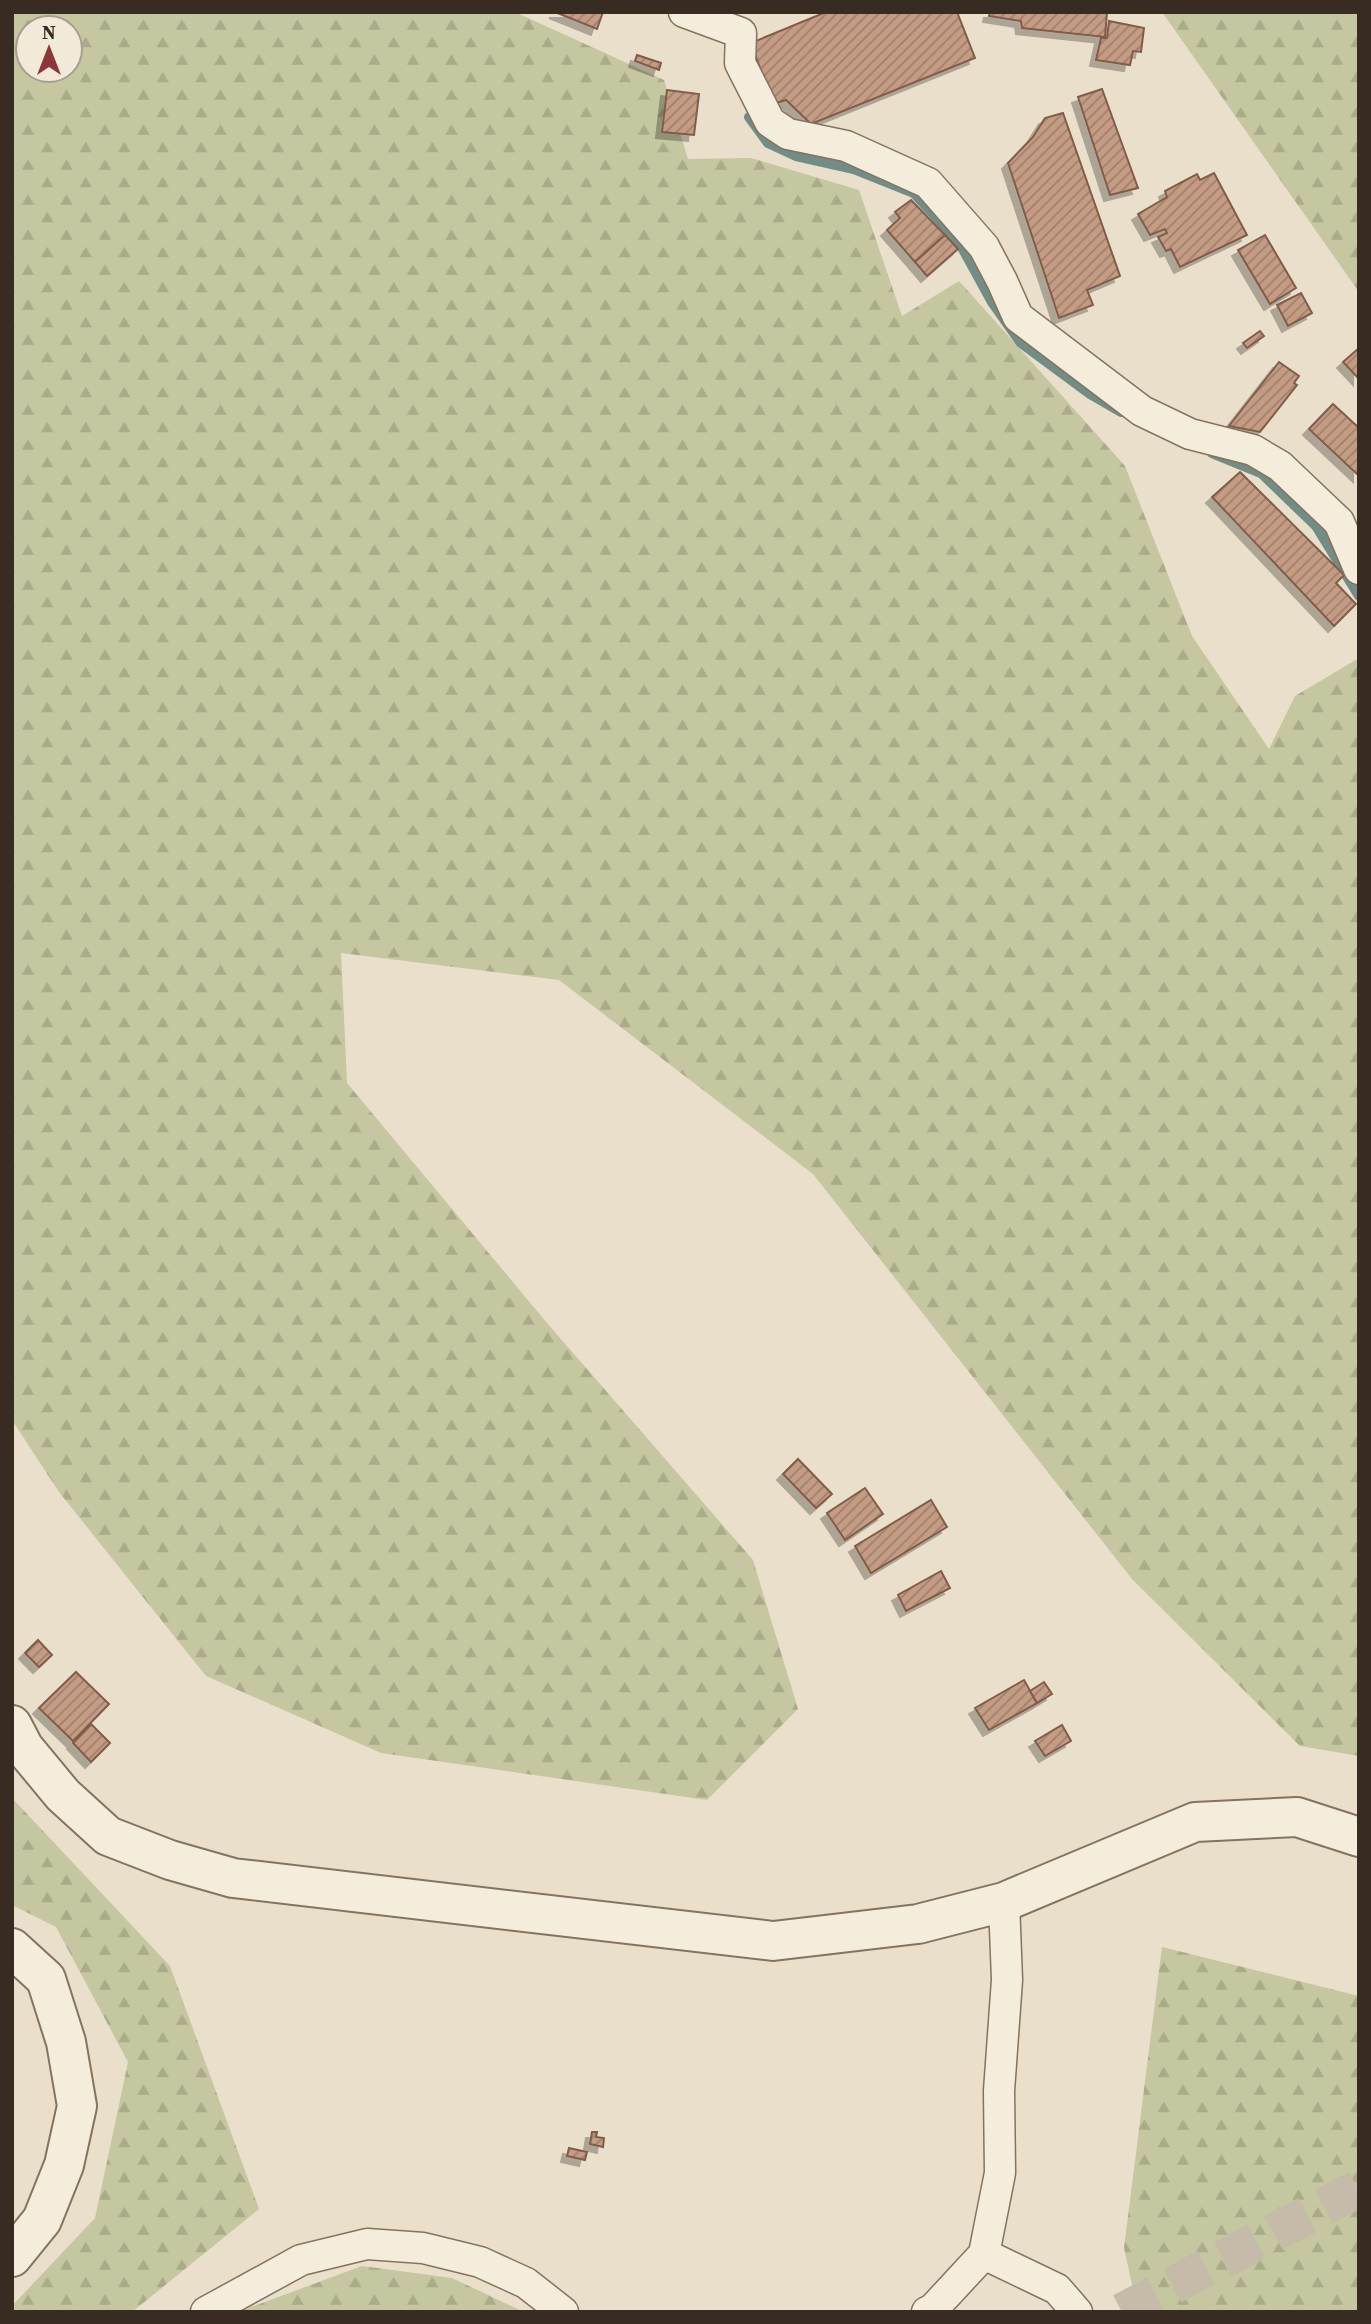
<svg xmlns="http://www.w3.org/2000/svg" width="1371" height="2324" viewBox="0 0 1371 2324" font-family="'Source Serif 4',serif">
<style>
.forest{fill:url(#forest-firs);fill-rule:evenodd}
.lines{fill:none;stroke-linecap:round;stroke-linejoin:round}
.stream{stroke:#718d85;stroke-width:10}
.building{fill:url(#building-hatch);stroke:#815d49;stroke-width:2;filter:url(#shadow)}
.motorway-tunnel{stroke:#c6bba8;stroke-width:38;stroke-dasharray:38 19;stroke-linecap:butt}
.minor-casing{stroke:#857260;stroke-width:33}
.tertiary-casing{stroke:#857260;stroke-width:42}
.minor{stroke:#f5eddc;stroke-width:30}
.tertiary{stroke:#f5eddc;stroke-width:38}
</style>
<defs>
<pattern id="forest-firs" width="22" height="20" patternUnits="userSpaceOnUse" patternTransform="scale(1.75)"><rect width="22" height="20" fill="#c4c79f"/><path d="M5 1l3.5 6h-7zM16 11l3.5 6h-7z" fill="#a9ab89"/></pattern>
<pattern id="building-hatch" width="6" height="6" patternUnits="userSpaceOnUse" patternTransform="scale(1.75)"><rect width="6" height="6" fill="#c49c84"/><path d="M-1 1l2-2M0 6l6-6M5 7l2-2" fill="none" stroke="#a07f6c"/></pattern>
<filter id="shadow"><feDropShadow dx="-6" dy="6" stdDeviation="0" flood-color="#0004"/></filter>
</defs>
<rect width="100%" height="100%" fill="#eadfca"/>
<!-- forest -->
<g class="forest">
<path d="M12,12h503l149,68 24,79 63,-1 108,32 43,126 57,-35 166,185 67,170 77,113 26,-53 64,-38v1098l-59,-10 -168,-167 -319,-405 -254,-194 -218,-27 6,130 200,240 206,237 45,149 -91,91 -326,-47 -175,-77 -147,-184 -47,-72zM28,28h42v42h-42z"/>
<path d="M1162,12h197v280z"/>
<path d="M12,1798l158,168 89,243 -127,103h-120v-6l83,-88 33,-156 -72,-135 -44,-22z"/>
<path d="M1162,1947l197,49v316h-221l-14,-64z"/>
<path d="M362,2266l90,12 72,34h-286z"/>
</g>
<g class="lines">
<!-- stream -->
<g class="stream">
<path d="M749,117l19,26 28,13 58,13 60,24 45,49 33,60 29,41 69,51 31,18"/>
<path d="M1212,453l49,20 55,53 43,70"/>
</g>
</g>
<!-- building -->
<g class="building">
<path d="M555,12h48l-6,17z"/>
<path d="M826,12h131l18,46 -164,66 -25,-24 -13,4 -22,-61z"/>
<path d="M990,12h117l-2,25 -83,-9 -1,-7 -32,-5z"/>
<path d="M1109,21l35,7 -3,24 -8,-1 -3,14 -34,-5 5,-22h6z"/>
<path d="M637,55l24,8 -2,7 -24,-9z"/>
<path d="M1102,89l36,99 -28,7 -32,-98z"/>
<path d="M667,90l32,4 -5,41 -32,-3z"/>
<path d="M1063,113l57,163 -33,14 6,15 -34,13 -51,-155 25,-26 12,-19z"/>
<path d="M1214,173l33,62 -67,32 -9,-18 -5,2 -8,-14 9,-4 -2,-4 -15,6 -12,-21 29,-17 -2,-6 32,-17 3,6z"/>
<path d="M911,200l34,35 -30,27 -28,-32 13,-12 -5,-6z"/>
<path d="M945,235l13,14 -31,27 -12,-14z"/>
<path d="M1265,235l31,53 -26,16 -32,-54z"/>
<path d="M1301,293l11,20 -24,13 -11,-21z"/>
<path d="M1260,331l4,5 -17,12 -4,-5z"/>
<path d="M1359,348v31l-16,-17z"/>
<path d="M1279,362l20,14 -5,7 3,2 -37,47 -31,-6z"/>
<path d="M1333,404l26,24v48l-50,-47z"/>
<path d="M1240,472l104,103 -8,8 20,21 -22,22 -122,-129z"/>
<path d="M798,1459l34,35 -16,14 -33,-34z"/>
<path d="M865,1488l18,26 -38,26 -18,-27z"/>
<path d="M931,1500l16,27 -76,46 -16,-27z"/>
<path d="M941,1571l9,17 -44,23 -8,-16z"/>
<path d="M38,1640l14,15 -13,12 -14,-14z"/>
<path d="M76,1672l33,32 -36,37 -34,-33z"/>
<path d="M1024,1680l13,23 -48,27 -14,-22z"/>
<path d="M1044,1682l8,12 -15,9 -7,-12z"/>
<path d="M91,1724l19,19 -19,19 -18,-19z"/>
<path d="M1062,1725l9,16 -26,15 -10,-15z"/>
<path d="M592,2132h5l-1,5 8,1 -1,9 -13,-3z"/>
<path d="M569,2148l18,4 -2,8 -18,-4z"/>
</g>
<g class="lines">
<!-- motorway-tunnel -->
<path class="motorway-tunnel" d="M1122,2312l237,-124"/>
<defs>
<g id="minor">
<path d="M684,12l57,21 -1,30 30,59 18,12 58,12 82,37 56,64 18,34 16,36 124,94 48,23 63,16 27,16 59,56 20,47"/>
<path d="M984,2254l73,35 20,23"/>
<path d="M206,2312l95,-52 66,-16 56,4 57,14 46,21 37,29"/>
<path d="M927,2312l6,-3 51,-55 16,-81 -1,-82 8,-111 -3,-78"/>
</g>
<g id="tertiary">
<path d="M12,1725l12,23 39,47 45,41 62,24 63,18 540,63 145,-17 86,-22 191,-80 102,-5 62,20"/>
<path d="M12,1948l34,31 20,63 11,64 -13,59 -22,55 -30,37"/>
</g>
</defs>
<!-- minor casing -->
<use href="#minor" class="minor-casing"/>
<!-- tertiary casing -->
<use href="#tertiary" class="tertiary-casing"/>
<!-- minor -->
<use href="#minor" class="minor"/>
<!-- tertiary -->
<use href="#tertiary" class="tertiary"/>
</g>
<!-- border -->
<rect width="1371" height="2324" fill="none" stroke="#372b22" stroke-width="28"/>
<!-- north arrow -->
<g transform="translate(49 49)"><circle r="33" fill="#f2ead9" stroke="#a79e90" stroke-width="2"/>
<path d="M0-5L12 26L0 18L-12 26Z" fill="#8d373a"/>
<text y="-10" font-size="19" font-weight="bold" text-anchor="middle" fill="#372b22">N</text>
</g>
</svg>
